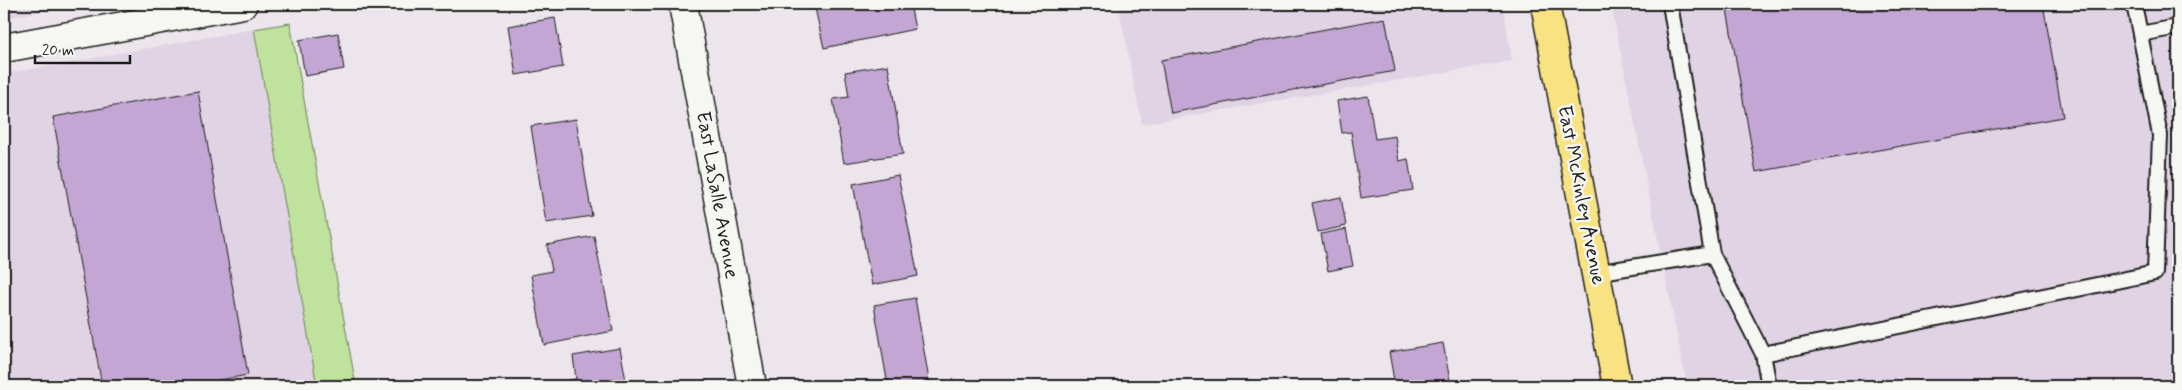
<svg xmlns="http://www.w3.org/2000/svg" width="2182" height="390" viewBox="0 0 2182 390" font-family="Mynerve,sans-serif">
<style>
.built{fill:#e0d3e4}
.green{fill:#bfe29c;stroke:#6e7f5c}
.building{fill:#c3a6d3;stroke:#1c1c1c}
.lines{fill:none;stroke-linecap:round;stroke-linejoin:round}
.service-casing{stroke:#1c1c1c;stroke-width:18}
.minor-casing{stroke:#1c1c1c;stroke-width:31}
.tertiary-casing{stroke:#1c1c1c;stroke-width:31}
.primary-casing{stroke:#1c1c1c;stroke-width:31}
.service{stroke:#f6f6f2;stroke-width:14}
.minor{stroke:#f6f6f2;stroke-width:28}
.tertiary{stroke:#f6f6f2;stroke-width:28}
.primary{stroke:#f8e281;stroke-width:28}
.labels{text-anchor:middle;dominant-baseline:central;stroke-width:5;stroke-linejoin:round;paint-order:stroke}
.street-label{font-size:20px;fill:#1c1c1c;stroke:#f6f6f2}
</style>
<rect width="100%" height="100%" fill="#ece6ec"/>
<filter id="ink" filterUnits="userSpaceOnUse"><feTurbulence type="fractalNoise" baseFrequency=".02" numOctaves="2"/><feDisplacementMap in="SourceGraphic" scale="10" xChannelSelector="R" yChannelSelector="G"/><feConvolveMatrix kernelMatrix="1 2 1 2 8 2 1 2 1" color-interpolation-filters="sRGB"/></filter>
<g filter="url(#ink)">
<!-- built -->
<g class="built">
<path d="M4,4h76l-76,14z"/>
<path d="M1118,4h385l9,57 -370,63z"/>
<path d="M1611,4h567v382h-491z"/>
<path d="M254,29l63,357h-313v-312z"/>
</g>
<!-- green -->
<path class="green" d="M290,23l66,363h-39l-63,-357z"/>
<!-- building -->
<g class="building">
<path d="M814,4h96l5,25 -91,19z"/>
<path d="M1726,4h317l20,113 -307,55z"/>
<path d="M555,18l8,49 -47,8 -8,-49z"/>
<path d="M1385,18l10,53 -224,42 -10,-53z"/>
<path d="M338,33l6,36 -39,7 -6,-36z"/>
<path d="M888,65l15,89 -59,9 -11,-64 16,-2 -4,-25z"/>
<path d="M198,91l50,284 -62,11h-84l-49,-269z"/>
<path d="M1368,96l7,43 20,-3 4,25 9,-2 5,31 -52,8 -10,-66 -9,1 -5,-32z"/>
<path d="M576,119l16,97 -46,7 -15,-97z"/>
<path d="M898,175l20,101 -46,9 -19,-101z"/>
<path d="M1341,197l5,29 -28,6 -6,-29z"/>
<path d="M1346,229l7,37 -25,5 -7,-37z"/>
<path d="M594,236l19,95 -69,14 -13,-70 21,-4 -5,-26z"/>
<path d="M915,298l15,88h-42l-14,-81z"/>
<path d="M1443,343l8,43h-56l-6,-34z"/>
<path d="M620,348l7,38h-96l45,-7 -3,-23z"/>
</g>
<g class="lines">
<defs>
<g id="service">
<path d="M2134,4l6,30 38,-7"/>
<path d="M1712,254l51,100 6,32"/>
<path d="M1595,273l117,-19 -42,-250"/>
<path d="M1763,354l392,-81 5,-138 -20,-101"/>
</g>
<path id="minor" d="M683,4l69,382"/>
<path id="tertiary" d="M4,48l239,-44"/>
<path id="primary" d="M1545,4l72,382"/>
</defs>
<!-- service casing -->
<use href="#service" class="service-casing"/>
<!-- minor casing -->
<use href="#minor" class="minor-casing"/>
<!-- tertiary casing -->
<use href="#tertiary" class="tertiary-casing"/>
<!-- primary casing -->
<use href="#primary" class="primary-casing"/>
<!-- service -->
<use href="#service" class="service"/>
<!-- minor -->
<use href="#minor" class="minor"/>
<!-- tertiary -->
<use href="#tertiary" class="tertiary"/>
<!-- primary -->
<use href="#primary" class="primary"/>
</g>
</g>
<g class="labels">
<!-- street labels -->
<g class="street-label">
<text transform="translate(717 195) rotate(80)">East LaSalle Avenue</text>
<text transform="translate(1581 195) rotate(79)">East McKinley Avenue</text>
</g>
</g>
<!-- margin -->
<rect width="2182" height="390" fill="none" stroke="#f6f6f2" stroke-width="20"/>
<rect x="10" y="10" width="2162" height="370" fill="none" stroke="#1c1c1c" stroke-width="2" filter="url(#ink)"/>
<!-- scale -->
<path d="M35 55v8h95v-8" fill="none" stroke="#1c1c1c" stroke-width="2.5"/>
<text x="42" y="55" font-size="15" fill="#1c1c1c" stroke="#f6f6f2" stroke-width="4" paint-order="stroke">20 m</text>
</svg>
